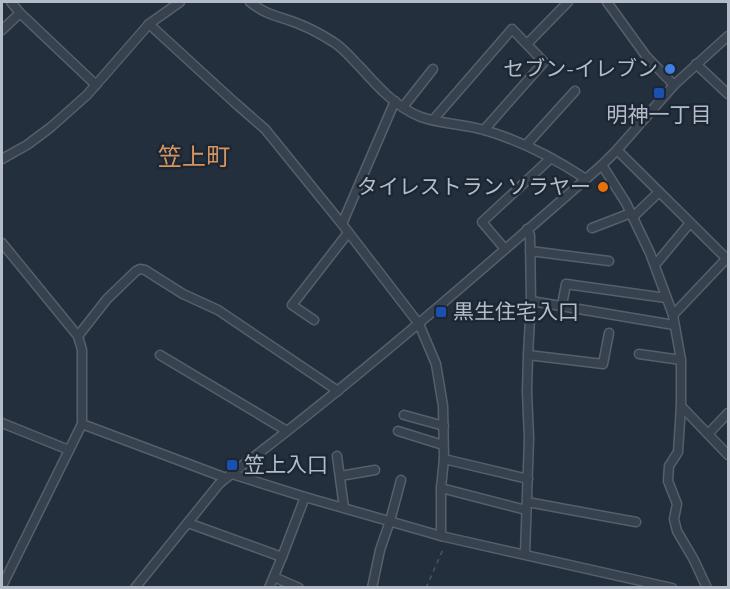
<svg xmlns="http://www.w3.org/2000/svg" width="730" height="589" viewBox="0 0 730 589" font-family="'Sofia Sans Condensed','Noto Sans JP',sans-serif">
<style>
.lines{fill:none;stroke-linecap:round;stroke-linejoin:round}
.minor-casing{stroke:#565f6c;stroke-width:11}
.path{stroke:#44595c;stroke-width:1.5;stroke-dasharray:4.5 4.5;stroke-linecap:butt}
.minor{stroke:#38414e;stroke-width:8}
.shop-dot{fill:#3f7fe0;stroke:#1d2633;stroke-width:2}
.transit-dot{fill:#1a4fb4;stroke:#1d2633;stroke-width:2}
.food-dot{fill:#e8710a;stroke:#1d2633;stroke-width:2}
.labels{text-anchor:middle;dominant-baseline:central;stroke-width:5;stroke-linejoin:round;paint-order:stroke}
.poi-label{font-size:21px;fill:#b4bcc9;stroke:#1d2633;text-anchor:end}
.quarter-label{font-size:24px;fill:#d59563;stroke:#1d2633}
</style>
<rect width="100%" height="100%" fill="#242f3e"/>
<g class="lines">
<defs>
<g id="minor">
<path d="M11,2l9,11 76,72"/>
<path d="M250,2c17,14 30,14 49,22 13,5 25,12 36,19 10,7 18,17 26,25 17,19 36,40 60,49 20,7 42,7 63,13 36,10 70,28 102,49"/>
<path d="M607,2l39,54 28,29"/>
<path d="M149,24l85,78 31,27 77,95 77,100 17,40 7,42 1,53 -3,29v48"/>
<path d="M2,30l18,-17"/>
<path d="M527,44l41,-42"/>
<path d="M696,64l32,30"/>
<path d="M403,107l30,-38"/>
<path d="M433,120l79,-91 32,33 -60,68"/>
<path d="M526,145l49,-54"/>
<path d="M617,150l111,110"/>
<path d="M2,159l25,-14 24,-18 36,-32 62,-71 31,-22"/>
<path d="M602,165l24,38 24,50 23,62 8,45v46l-3,46 -9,14 -1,15 9,23 -3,15 3,12 17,29 13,28"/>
<path d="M633,217l26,-25"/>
<path d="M342,224l53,-123"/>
<path d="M592,228l39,-15"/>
<path d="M2,243l76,93 4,14v74l-80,162"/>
<path d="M505,249l-23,-27 69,-64"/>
<path d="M530,251l79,10"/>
<path d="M655,265l35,-42"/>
<path d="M531,301l143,24"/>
<path d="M562,305l4,-21 100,14"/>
<path d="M673,315l55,-58"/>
<path d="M314,320l-22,-15 56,-72"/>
<path d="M78,336l29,-37 29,-28 4,-2 5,1 38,24 35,16 120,81"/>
<path d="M639,354l42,6"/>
<path d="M160,355l127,76"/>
<path d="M528,355l75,9 6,-31"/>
<path d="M681,406l47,49"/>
<path d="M404,415l40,11"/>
<path d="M2,423l67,27"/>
<path d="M82,424l144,54"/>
<path d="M398,431l45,14"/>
<path d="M708,434l20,-21"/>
<path d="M337,456l7,52"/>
<path d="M444,459l84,20"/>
<path d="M232,474l73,23 136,39 231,52"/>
<path d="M340,476l35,-6"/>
<path d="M441,488l85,22"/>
<path d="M527,502l109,20"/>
<path d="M188,523l94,34"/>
<path d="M525,554l4,-116 -2,-46 1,-37 3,-54 -1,-66 -3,-6"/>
<path d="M274,577l25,11"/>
<path d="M135,588l84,-104 7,-6c131,-98 253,-206 376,-313l15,-15 57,-65 54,-49"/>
<path d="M269,588l13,-31 23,-60"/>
<path d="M372,588l8,-38 10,-29 11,-41"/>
</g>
</defs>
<!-- minor casing -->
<use href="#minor" class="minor-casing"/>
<!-- path -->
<path class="path" d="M426,588l18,-41"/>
<!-- minor -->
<use href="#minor" class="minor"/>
</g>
<!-- markers -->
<circle class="shop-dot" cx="670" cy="69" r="6"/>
<g class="transit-dot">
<rect x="653" y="87" width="12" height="12" rx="3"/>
<rect x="435" y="306" width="12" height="12" rx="3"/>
<rect x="226" y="459" width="12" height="12" rx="3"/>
</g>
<circle class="food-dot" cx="603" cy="187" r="6"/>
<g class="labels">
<!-- poi labels -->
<g class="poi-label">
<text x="658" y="69">セブン-イレブン</text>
<text x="659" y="115" text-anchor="middle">明神一丁目</text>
<text x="591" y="187">タイレストラン ソラヤー</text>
<text x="453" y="312" text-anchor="start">黒生住宅入口</text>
<text x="244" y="465" text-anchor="start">笠上入口</text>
</g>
<!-- quarter labels -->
<g class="quarter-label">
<text x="194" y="157">笠上町</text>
</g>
</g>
<!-- border -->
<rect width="730" height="589" fill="none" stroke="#b4bcc9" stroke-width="6"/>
</svg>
